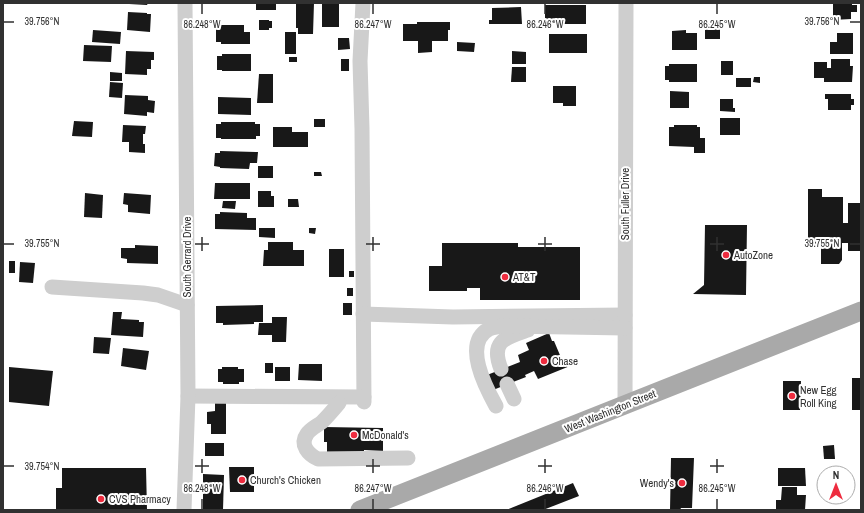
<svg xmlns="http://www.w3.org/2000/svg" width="864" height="513" viewBox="0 0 864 513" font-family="'Archivo Narrow',sans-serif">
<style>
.building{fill:#181818}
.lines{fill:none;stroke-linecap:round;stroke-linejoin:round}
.minor{stroke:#cecece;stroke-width:15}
.major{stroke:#a9a9a9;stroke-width:19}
.ticks{fill:none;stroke:#313131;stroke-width:1.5}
.poi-dot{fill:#ee2c3f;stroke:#fff;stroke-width:1.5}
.labels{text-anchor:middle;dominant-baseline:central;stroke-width:4;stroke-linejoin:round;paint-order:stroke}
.street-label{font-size:11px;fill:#313131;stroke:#fff}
.poi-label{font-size:11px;fill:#313131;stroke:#fff;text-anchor:start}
.ticks-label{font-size:10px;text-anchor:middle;fill:#313131;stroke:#fff;stroke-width:4;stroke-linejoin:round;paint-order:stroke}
</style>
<rect width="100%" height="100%" fill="#fff"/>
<!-- building -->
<g class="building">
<path d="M129,3h19l-1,2 -18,-1z"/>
<rect x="256" y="3" width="20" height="7"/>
<path d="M296,3h18l-1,31h-15v-6h-2z"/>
<path d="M322,3l17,1v23h-17z"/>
<path d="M833,3h19v2h5v7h-6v7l-18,1z"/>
<rect x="545" y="5" width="41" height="19"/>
<path d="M521,7l1,17h-33v-4h3v-12z"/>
<path d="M128,12l19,1v1h4l-1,18 -23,-2z"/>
<path d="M259,20h10v1h3v7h-3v2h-10z"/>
<path d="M417,22h33v8h-2v11h-16v11l-14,1v-12h-15v-17h14z"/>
<path d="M720,22v17h-15v-16z"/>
<path d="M221,25h23v7h6v12h-29v-2h-5v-15h5z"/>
<path d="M93,30l28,2 -1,12 -28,-2z"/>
<path d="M686,30v3h11v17h-25v-19z"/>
<rect x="285" y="32" width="11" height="22"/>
<path d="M837,33h16v21h-23v-12h7z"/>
<rect x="549" y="34" width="38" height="19"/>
<path d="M338,38h11l1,11 -12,1z"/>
<path d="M457,42l18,1 -1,9 -17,-1z"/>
<path d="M84,45l28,1 -1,16 -28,-1z"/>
<path d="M126,51l28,1v8h-3v9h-4v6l-22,-1z"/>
<path d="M512,51l14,1v12h-14z"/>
<path d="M222,54h29v17h-29v-1h-5v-14h5z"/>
<rect x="289" y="57" width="8" height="5"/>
<rect x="341" y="59" width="8" height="12"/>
<path d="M831,59h19v7h3l-1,16h-28v-4h-10v-16h13v6h4z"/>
<rect x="721" y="61" width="12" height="14"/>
<path d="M669,64h28v18h-28v-2h-4v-14h4z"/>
<path d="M512,67h14v15h-15z"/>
<path d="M110,72l12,1v8h-12z"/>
<path d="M259,74h14v29h-16z"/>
<path d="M754,77h6v6l-7,-1z"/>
<rect x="736" y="78" width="15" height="9"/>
<path d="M110,82l13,1 -1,15 -13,-1z"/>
<path d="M553,86h23v20h-13v-3h-10z"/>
<path d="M670,91l19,1v16h-19z"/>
<path d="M825,94h26v5h3v6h-3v5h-23v-11h-3z"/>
<path d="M125,95l23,1v4l7,1 -1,12 -7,-1v4l-23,-2z"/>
<path d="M218,97l33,1v17l-33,-1z"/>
<path d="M720,99h13v9h2v4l-15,-1z"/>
<rect x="720" y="118" width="20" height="17"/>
<rect x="314" y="119" width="11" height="8"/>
<path d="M74,121l19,1 -1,15 -20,-1z"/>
<path d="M221,122h34v2h5v12h-4v3h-35v-1h-5v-14h5z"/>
<path d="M123,125l23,1 -1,8h-2v10h2v9l-16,-1v-10h-7z"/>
<path d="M674,125h23v2h3v11h5v15h-11v-6l-25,-1v-19h5z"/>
<path d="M273,127h19v5h16v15h-35z"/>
<path d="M220,151l38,1 -1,11h-7l-1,6 -29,-1v-1l-6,-1 1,-13h5z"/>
<rect x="258" y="166" width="15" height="12"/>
<path d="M314,172h7l1,4h-8z"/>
<path d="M215,183h35v16h-36z"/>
<path d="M808,189h14v8h21v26h5v-20h13v48h-13v-8h-6v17l-3,4h-18v-19h-13z"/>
<path d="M258,191h13v5h3v11h-16z"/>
<path d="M85,193l18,2 -1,23 -18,-1z"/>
<path d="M124,193l27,2 -1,19 -22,-2v-7l-5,-1z"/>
<path d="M288,199h10l1,8h-11z"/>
<path d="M223,201h13l-1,8 -13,-1z"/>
<path d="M220,212l27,1v5h9v12l-41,-1v-15h5z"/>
<path d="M705,225h42l-1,70 -53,-1 11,-9z"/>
<path d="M259,228h16v10l-16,-1z"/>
<path d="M309,228h7l-1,6 -6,-1z"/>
<path d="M268,242h25v8h11v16h-41l1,-16h4z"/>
<path d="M442,243h76v4h62v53h-100v-12h-13v3h-38v-25h13z"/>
<path d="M135,245l23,1v18l-31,-1v-4l-6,-1v-10h14z"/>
<rect x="329" y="249" width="15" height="28"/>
<rect x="9" y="261" width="6" height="12"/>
<path d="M20,262l15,1 -2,20 -14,-1z"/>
<rect x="349" y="271" width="5" height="6"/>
<rect x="347" y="288" width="6" height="8"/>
<rect x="343" y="303" width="9" height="12"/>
<path d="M263,305v17h-9v2l-31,1v-2h-7v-17z"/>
<path d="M113,312h9l-1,7 18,1v2h5l-1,15 -32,-2z"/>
<path d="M272,317h15l-1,25h-14v-7h-14l1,-12h13z"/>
<path d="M549,333l3,8h2l8,19 5,-1 3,7 -32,13 -4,-8 -9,4 1,2 -33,13 -6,-15 33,-13 -2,-7 11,-5 -3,-7z"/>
<path d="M94,337l17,1 -2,16 -16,-1z"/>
<path d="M123,348l26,3 -3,19 -25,-4z"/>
<rect x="265" y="363" width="8" height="10"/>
<path d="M299,364h23v17l-24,-1z"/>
<path d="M9,367l44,4 -4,35 -40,-4z"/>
<path d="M222,367h16v2h6v13h-5v2h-16v-2h-5v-13h4z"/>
<rect x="275" y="367" width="15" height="14"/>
<rect x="852" y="378" width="9" height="32"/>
<path d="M783,381h18l-1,29h-17z"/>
<path d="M215,403h11v31h-15v-10h-4v-12l8,-1z"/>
<path d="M324,427l59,1v23l-19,-1v4h-37v-12h-3z"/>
<rect x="205" y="443" width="19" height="13"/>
<path d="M834,445l1,14h-11l-1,-13z"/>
<path d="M671,458h23l-2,50h-11l-1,2h-10z"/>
<path d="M229,467h25v25h-24z"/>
<path d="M62,468h84l1,42h-91v-22h6z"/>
<path d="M778,468h27l1,18h-28z"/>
<path d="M203,474l21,1 -1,35h-20z"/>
<path d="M573,483l6,13 -36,14h-37z"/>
<path d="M782,487h15v8h9l-1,15h-29v-10h5z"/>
</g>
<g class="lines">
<!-- minor -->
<g class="minor">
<path d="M363,3l-3,58 2,68 2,273"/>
<path d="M52,287l91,6 15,2 29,10"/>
<path d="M363,314l90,3 172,-2"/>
<path d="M501,369c-11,-28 4,-31 27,-39"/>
<path d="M507,384l7,15"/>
<path d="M188,396l176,1"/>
<path d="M339,403c-5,6 -11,13 -17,19 -5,4 -12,7 -15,12 -8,11 2,21 11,25l90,-1"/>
<path d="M625,405l1,-402"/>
<path d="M496,406c-10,-18 -34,-63 -7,-77 4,-2 9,-2 13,-3l123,2"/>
<path d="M184,510l4,-114 -3,-393"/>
</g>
<!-- major -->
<path class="major" d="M360,510l501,-199"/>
</g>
<!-- ticks -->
<path class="ticks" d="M202,4v10M373,4v10M545,4v10M717,4v10M4,22h10M850,22h10M202,237v14M373,237v14M545,237v14M717,237v14M4,244h10M195,244h14M366,244h14M538,244h14M710,244h14M850,244h10M202,459v14M373,459v14M545,459v14M717,459v14M4,466h10M195,466h14M366,466h14M538,466h14M710,466h14M202,499v10M373,499v10M545,499v10M717,499v10"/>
<!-- markers -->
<g class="poi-dot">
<circle cx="726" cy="255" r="4"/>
<circle cx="505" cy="277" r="4"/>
<circle cx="544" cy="361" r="4"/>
<circle cx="792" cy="396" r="4"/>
<circle cx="354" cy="435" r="4"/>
<circle cx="242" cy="480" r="4"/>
<circle cx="682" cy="483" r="4"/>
<circle cx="101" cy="499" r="4"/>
</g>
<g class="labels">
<!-- street labels -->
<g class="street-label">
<text transform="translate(625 204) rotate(-90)">South Fuller Drive</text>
<text transform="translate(187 257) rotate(-90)">South Gerrard Drive</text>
<text transform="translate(610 411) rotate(-22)">West Washington Street</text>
</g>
<!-- poi labels -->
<g class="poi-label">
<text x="734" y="255">AutoZone</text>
<text x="513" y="277">AT&amp;T</text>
<text x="552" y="361">Chase</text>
<text x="800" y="390">New Egg<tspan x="800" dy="13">Roll King</tspan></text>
<text x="362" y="435">McDonald's</text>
<text x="250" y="480">Church's Chicken</text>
<text x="674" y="483" text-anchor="end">Wendy's</text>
<text x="109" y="499">CVS Pharmacy</text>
</g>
</g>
<g class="ticks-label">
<text x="42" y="25">39.756°N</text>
<text x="822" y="25">39.756°N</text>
<text x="202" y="28">86.248°W</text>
<text x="373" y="28">86.247°W</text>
<text x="545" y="28">86.246°W</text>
<text x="717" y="28">86.245°W</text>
<text x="42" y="247">39.755°N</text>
<text x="822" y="247">39.755°N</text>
<text x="42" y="470">39.754°N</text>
<text x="202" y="492">86.248°W</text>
<text x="373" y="492">86.247°W</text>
<text x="545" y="492">86.246°W</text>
<text x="717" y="492">86.245°W</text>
</g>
<!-- border -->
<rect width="864" height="513" fill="none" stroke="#313131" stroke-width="8"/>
<!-- north arrow -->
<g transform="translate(836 485)"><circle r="19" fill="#ffffff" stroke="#adadad"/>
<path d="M0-3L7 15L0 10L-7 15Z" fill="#ee2c3f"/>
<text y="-6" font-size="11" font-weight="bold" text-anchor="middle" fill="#313131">N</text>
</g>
</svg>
